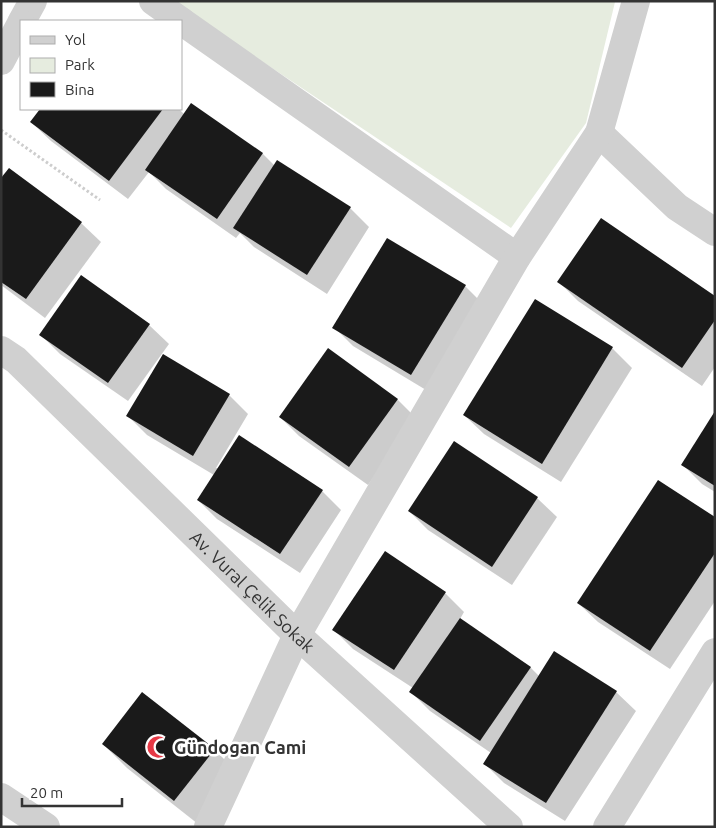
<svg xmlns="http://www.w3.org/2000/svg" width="716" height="828" viewBox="0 0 716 828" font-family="Ubuntu,sans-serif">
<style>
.green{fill:#e6ecdf}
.shadow{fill:#0003}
.building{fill:#1a1a1a}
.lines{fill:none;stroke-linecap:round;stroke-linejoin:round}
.path{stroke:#cdcdcd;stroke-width:3;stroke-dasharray:2.5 2.5;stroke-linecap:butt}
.minor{stroke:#d0d0d0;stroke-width:28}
.labels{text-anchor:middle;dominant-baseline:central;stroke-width:5;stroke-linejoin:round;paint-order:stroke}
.street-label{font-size:18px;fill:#333;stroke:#fff}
.poi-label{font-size:18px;font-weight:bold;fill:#333;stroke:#fff;text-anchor:start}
</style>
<rect width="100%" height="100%" fill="#fff"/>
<!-- green -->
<path class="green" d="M172,1h436l7,1 -29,121 -75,105z"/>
<!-- shadow -->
<g class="shadow">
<path d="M192,105l71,49 12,12 75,42 19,19 -42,67 -73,-47 -14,-14 -4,5 -70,-49 -17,-17 -21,27 -77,-58 -20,-19 10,-13h138l6,6z"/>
<path d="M1,181l80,42 20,19 -56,76 -44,-33z"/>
<path d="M559,282l156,15v70l-13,19 -124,-85z"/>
<path d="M465,286l19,19 -53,88 -78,-47 -19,-19z"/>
<path d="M535,301l77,47 20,20 -71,114 -77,-48 -20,-19z"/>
<path d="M149,325l20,19 -41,57 -68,-47 -19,-19z"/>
<path d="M229,395l19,19 -32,54 106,23 19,19 -41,63 -83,-54 -19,-19 16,-25 -67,-40 -19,-19z"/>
<path d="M398,400l19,19 -49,66 -69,-49 -19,-19z"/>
<path d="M715,413v79l-13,-8 -19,-19z"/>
<path d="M454,443l83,55 20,19 -45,68 -84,-55 -19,-19z"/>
<path d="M715,518v83l-45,68 -72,-47 -20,-19z"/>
<path d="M445,593l19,19 -4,7 71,49 9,9 76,15 20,19 -71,110 -61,-38 -19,-19 6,-11 -61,-42 -19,-19 2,-4 -60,-39 -19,-19z"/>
<path d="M103,744l111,5 24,24 -40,51 -71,-56z"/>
</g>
<!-- building -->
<g class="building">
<path d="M191,103l72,50 -46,66 -72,-49z"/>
<path d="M40,109h123l-54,72 -79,-59z"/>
<path d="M277,160l74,47 -44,68 -74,-47z"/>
<path d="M9,168l73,54 -56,77 -25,-17v-104z"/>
<path d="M601,218l114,78v24l-33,48 -125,-86z"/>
<path d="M387,238l79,47 -55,90 -79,-47z"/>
<path d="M81,275l69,49 -42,59 -69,-48z"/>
<path d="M535,299l78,48 -71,117 -79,-49z"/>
<path d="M328,348l70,51 -49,68 -70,-50z"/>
<path d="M163,354l67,40 -37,62 -67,-40z"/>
<path d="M715,411v75l-34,-21z"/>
<path d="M239,435l84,55 -43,64 -83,-54z"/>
<path d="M454,441l84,56 -46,70 -84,-56z"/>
<path d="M658,480l57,37v36l-65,98 -73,-48z"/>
<path d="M385,551l61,41 -52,78 -62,-40z"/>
<path d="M460,618l71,49 -51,74 -71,-49z"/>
<path d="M554,651l63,40 -71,112 -63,-39z"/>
<path d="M142,692l73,57 -41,52 -72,-57z"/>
</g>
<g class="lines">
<!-- path -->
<path class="path" d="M1,130l99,70"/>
<!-- minor -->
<g class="minor">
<path d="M153,1l28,20"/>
<path d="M22,21l11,-20"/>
<path d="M181,21l336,236"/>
<path d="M1,61l20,-38"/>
<path d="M599,133l78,74 38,25"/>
<path id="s1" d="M1,350l15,10 281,275 212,192"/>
<path d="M1,797l45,30"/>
<path d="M208,827l89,-192 220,-378 82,-124 37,-132"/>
<path d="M607,827l108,-175"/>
</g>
</g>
<!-- icons -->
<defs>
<symbol id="mosque-bare" viewBox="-9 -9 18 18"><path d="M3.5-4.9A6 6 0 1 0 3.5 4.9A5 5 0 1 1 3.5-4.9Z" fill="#e63946" stroke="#fff" stroke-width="2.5" paint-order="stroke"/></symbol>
</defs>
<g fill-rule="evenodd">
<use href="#mosque-bare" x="142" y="731" width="32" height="32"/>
</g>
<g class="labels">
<!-- street labels -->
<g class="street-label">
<text stroke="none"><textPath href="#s1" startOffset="349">Av. Vural Çelik Sokak</textPath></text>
</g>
<!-- poi labels -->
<g class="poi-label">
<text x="174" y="747">Gündogan Cami</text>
</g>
</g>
<!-- border -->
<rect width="716" height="828" fill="none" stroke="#333333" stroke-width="5"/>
<!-- legend -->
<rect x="20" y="20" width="162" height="90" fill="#ffffff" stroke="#adadad"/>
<rect x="30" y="36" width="25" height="8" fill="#d0d0d0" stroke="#adadad"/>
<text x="65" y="45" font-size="15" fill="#333333">Yol</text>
<rect x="30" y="58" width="25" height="15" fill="#e6ecdf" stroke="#adadad"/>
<text x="65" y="70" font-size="15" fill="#333333">Park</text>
<rect x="30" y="82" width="25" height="15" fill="#1a1a1a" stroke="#adadad"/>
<text x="65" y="95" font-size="15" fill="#333333">Bina</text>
<!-- scale -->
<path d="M22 798v8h100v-8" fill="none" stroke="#333333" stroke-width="2.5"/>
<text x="30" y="798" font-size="15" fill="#333333" stroke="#ffffff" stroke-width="4" paint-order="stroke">20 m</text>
</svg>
